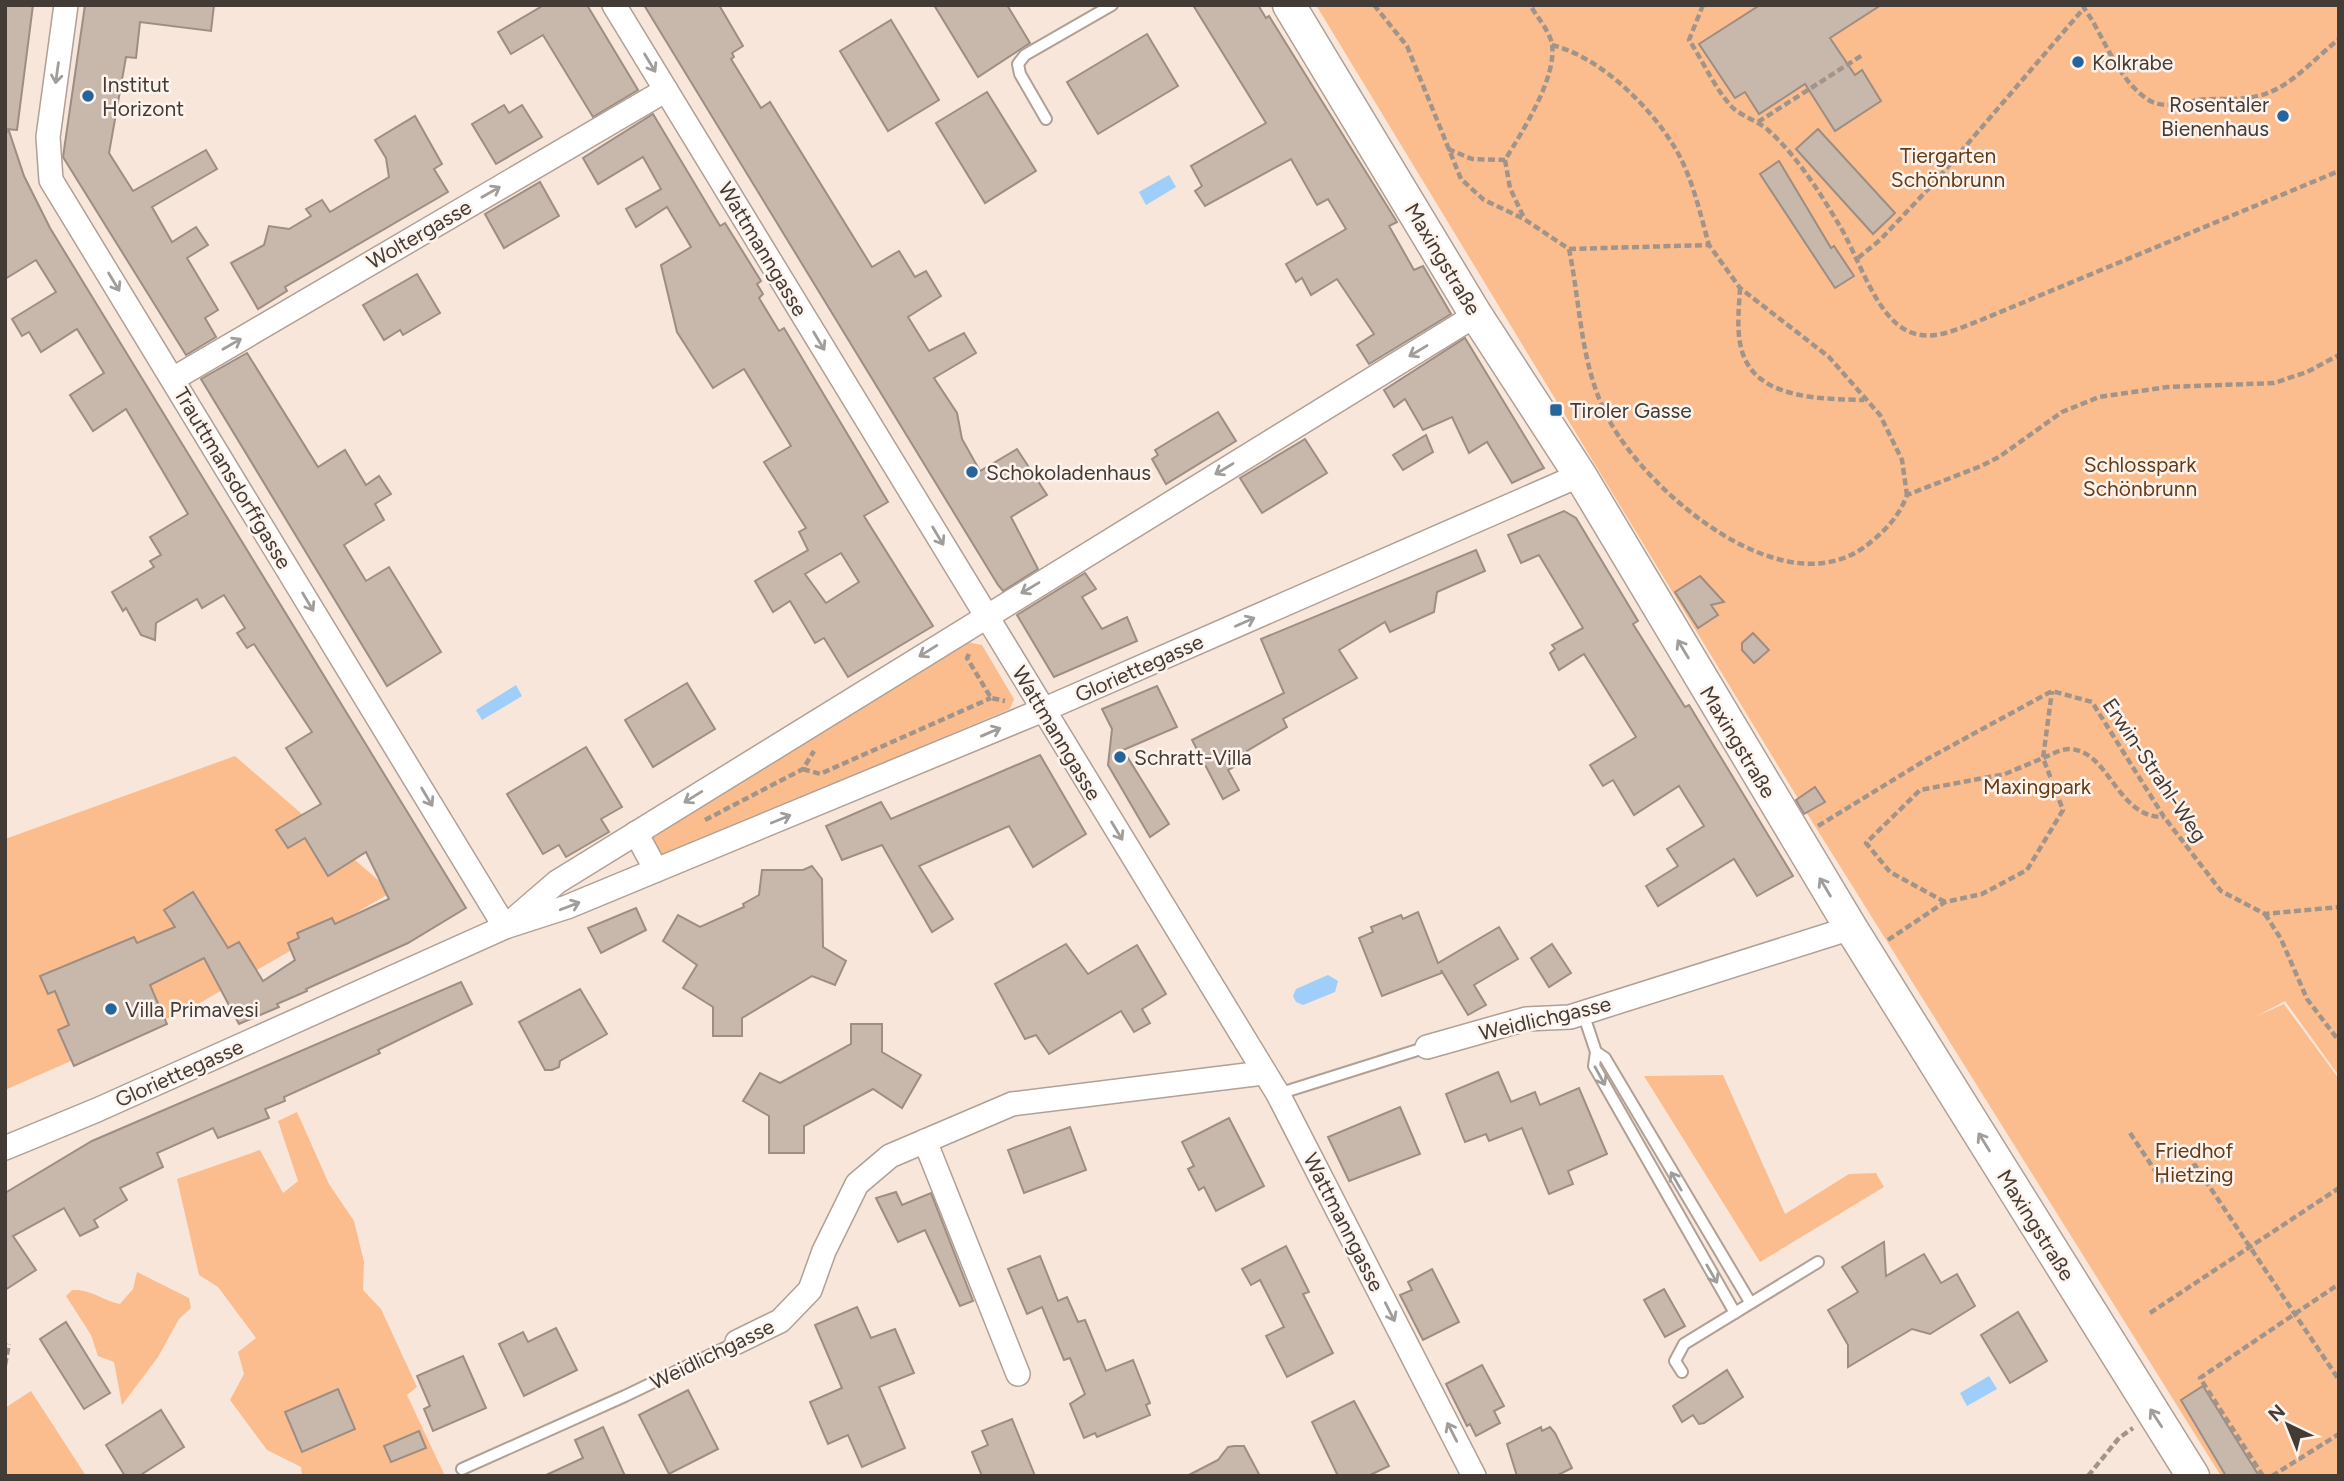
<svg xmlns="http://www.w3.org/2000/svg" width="2344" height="1481" viewBox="0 0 2344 1481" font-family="Figtree,sans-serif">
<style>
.green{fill:#fcbd8e}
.water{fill:#a0cefa}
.building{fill:#c8b7ab;stroke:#9d8d82;stroke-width:2;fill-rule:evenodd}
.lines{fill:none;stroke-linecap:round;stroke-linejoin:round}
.lane-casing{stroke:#b0a095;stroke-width:14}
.street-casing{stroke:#b0a095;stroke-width:26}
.secondary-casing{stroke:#b0a095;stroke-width:35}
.path{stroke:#a1958b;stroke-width:4.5;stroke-dasharray:7 3.5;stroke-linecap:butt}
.lane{stroke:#fff;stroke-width:10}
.street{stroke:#fff;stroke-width:23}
.secondary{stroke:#fff;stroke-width:32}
.oneway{stroke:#a09d9a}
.poi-dot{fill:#26659b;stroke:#fff4ed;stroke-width:2.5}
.labels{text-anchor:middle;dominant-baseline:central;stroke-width:5;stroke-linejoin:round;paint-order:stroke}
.poi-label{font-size:21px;fill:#423b36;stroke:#fff4ed;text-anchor:start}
.park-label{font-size:21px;fill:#653b17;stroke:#fff4ed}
.street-label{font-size:21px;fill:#423b36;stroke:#fff4ed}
</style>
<rect width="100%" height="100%" fill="#f7e6d9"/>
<!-- green -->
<g class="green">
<path d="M1316,5h1023v1071l-54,-75 -28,15 27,-12 55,75v397h-118l-413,-661z"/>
<path d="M967,642l15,3 32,54 -4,10 -348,147 -12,-22z"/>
<path d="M235,756l157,136 -199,115 -188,83v-251z"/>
<path d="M1723,1075l62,139 64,-40 27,-1 8,14 -124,75 -116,-186z"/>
<path d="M297,1112l32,72 25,37 10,41 -1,28 18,19 36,78 -10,8 38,81h-143l-1,-9 -34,-17 -37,-50 14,-26 -6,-22 18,-14 -38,-51 -19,-12 -22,-96 83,-29 23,43 15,-12 -20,-60z"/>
<path d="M137,1272l52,26 2,10 -12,11 -21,38 -36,48 -8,-43 -16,-6 -7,-21 -25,-39 6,-6c20,-1 29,10 48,14l13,-15z"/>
<path d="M31,1391l55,85h-81v-68z"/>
</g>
<!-- water -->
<g class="water">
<path d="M1169,175l7,12 -30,18 -7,-13z"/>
<path d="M516,685l6,11 -40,24 -6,-10z"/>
<path d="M1328,975l10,6 -3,11 -32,13 -7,-3 -3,-6 3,-7z"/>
<path d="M1989,1376l8,13 -30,17 -7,-13z"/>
</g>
<!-- building -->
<g class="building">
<path d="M5,5h28l-16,125 -12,-1z"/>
<path d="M85,5h129l-3,26 -71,-9 -4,36 -10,-1 -17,96 24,38 73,-41 11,19 -65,38 20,35 24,-15 12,18 -21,13 31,52 -13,8 11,19 -30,18 -123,-198z"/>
<path d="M544,5h43l51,85 -45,27 -50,-82 -32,19 -13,-22z"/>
<path d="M644,5h75l24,41 -11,7 2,4 -3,2 30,49 9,-6 102,165 27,-16 16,26 11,-6 15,25 -33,21 21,34 35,-18 12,20 -42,25 23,35 5,26 18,32 37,-22 30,46 -36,22 27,52 -35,22 -5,-6z"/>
<path d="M934,5h73l23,38 -52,34z"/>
<path d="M1193,5h65l8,13 3,-2 128,206 -8,4 25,44 9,-4 28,48 -82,50 -12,-19 17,-11 -37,-55 -26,16 -9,-17 -6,4 -10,-18 60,-35 -18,-30 -11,6 -26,-46 -86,47 -10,-15 7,-5 -11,-20 75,-43z"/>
<path d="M1760,5h121l-51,33 25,37 7,-5 19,31 -46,30 -30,-47 -46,30 -14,-22 -10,6 -36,-54z"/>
<path d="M891,20l48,80 -51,31 -48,-80z"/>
<path d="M1147,34l31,52 -80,48 -31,-52z"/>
<path d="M987,92l49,79 -51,32 -49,-80z"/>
<path d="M504,105l5,8 13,-8 20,32 -46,27 -24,-40z"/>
<path d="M653,114l67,112 5,-3 36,58 -4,3 6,10 -4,4 20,33 5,-3 104,174 -24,14 69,110 -85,51 -24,-39 -9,5 -25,-42 -17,11 -18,-31 53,-31 -9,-18 7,-4 -42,-66 27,-16 -47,-77 -31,19 -36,-56 -16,-67 30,-18 -24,-40 -31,20 -10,-18 35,-20 -18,-32 -45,27 -15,-26zM841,553l18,29 -33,21 -21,-29z"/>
<path d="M415,116l27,48 -8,5 14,23 -163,95 2,4 -29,18 -27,-46 33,-18 5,-19 20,3 22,-13 -5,-7 16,-9 8,12 59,-35 -3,-19 -11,-18z"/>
<path d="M1818,129l77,84 -22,21 -77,-85z"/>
<path d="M9,131l15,45 26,52 416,680 -58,35 -102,46 1,2 -30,13 2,3 -40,17 -35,-66 -54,27 17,39 -93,42 -16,-36 11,-5 -14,-34 -7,3 -8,-18 94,-39 3,6 38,-16 -11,-17 29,-18 35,56 11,-6 24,39 32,-21 -7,-17 11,-5 -2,-5 35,-15 3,6 54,-25 -23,-47 -38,24 -23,-38 -17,10 -12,-18 45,-26 -35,-56 26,-16 -58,-88 -7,4 -10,-15 8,-5 -21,-33 -22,13 -5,-9 -41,24 -1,17 -14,-5 -15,-27 -3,3 -11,-19 42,-25 -4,-6 11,-6 -11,-18 38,-23 -62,-105 -33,22 -23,-36 34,-22 -27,-44 -36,23 -12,-20 -7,4 -10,-17 44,-27 -20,-32 -31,19v-147z"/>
<path d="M1779,161l52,87 3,-2 20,30 -19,12 -75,-114z"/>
<path d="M540,182l19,34 -55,32 -19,-34z"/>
<path d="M417,274l23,39 -37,22 -3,-5 -16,10 -21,-35z"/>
<path d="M1465,338l79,130 -32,15 -25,-41 -18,11 -17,-36 -29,13 -18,-31 -11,8 -10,-17z"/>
<path d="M247,353l71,114 27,-17 21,35 13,-9 12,18 -16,10 9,16 -40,25 22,36 23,-14 52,85 -54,34 -186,-307z"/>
<path d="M1218,412l18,29 -70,43 -14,-25 6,-4 -3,-5z"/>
<path d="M1426,435l7,17 -30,18 -10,-15z"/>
<path d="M1305,439l22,34 -65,40 -22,-35z"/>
<path d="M1564,511l12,7 62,103 -5,3 52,83 4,-2 104,171 -36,20 -23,-37 -76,47 -12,-20 32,-20 -11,-17 37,-23 -25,-40 -45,29 -21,-35 -10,6 -13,-21 46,-28 -52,-83 -25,16 -9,-17 5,-4 -3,-4 31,-17 -44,-73 -18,8 -13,-28z"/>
<path d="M1476,550l9,21 -48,21 -3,20 -44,20 -5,-10 -46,28 18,28 -74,41 4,8 -40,24 3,7 -22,12 11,20 -16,9 -31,-59 92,-47 -23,-54z"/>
<path d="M1085,573l11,16 -14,8 20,32 25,-12 10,24 -83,36 -37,-62z"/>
<path d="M1700,576l24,26 -13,3 7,10 -20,13 -23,-36z"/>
<path d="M1753,633l16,17 -15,13 -12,-13v-7z"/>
<path d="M687,683l28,46 -62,38 -28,-47z"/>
<path d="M1157,686l20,41 -54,23 46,74 -19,13 -42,-72 4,-36 -10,-20z"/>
<path d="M586,747l36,60 -21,12 8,13 -43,25 -7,-12 -16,9 -36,-60z"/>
<path d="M1040,755l46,79 -53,33 -24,-41 -90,40 34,53 -21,13 -50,-87 -40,15 -16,-34 55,-24 10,17z"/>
<path d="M1815,787l10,15 -21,12 -8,-14z"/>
<path d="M812,866l10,13 1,68 23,14 -11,24 -23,-9 -70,42v18h-29v-29l-30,-19 14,-23 -34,-24 15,-26 22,12 44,-20 -1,-3 16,-9 3,-25h41z"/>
<path d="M636,908l10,22 -45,23 -13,-25z"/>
<path d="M1418,912l20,51 61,-36 19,32 -44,26 12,20 -18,10 -27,-45 1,3 -60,23 -23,-58 14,-6 -2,-5 30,-12 2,4z"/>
<path d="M1066,944l22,30 49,-29 29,49 -24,15 8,14 -16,9 -13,-21 -72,43 -13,-19 -11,4 -30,-55z"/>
<path d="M1552,944l19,29 -22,14 -18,-29z"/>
<path d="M461,982l11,22 -94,46 2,3 -96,44 1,4 -20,8 4,9 -51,20 -5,-10 -56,25 6,14 -43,21 7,12 -33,20 4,7 -18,9 -16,-28 -51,28 23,34 -31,20v-97l87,-52z"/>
<path d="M580,989l27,45 -47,27 -1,6 -7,3h-7l-26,-48z"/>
<path d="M851,1024h31v28l39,23 -19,33 -29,-19 -69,37v27h-35v-37l-26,-15 17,-28 20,10 71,-39z"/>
<path d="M1498,1072l13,30 24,-10 5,13 39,-17 28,66 -39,17 5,13 -24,10 -27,-66 -33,13 -3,-7 -21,8 -19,-48z"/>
<path d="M1400,1107l20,47 -71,27 -21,-44z"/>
<path d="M1229,1118l35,68 -48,25 -12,-24 -5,3 -11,-21 6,-3 -12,-24z"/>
<path d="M1070,1127l16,43 -62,23 -16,-43z"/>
<path d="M896,1192l6,13 29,-12 42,108 -13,5 -35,-76 -27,12 -22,-44z"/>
<path d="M1884,1242l2,34 38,-22 17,29 16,-9 18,32 -45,28 -18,-5 -64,38v-22l-20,-35 30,-18 -16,-25z"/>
<path d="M1286,1246l23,46 -6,2 30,59 -46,24 -21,-41 18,-9 -24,-47 -9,5 -9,-16z"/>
<path d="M1040,1256l18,45 9,-4 11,25 7,-2 21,51 27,-11 17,43 -4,2 4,10 -53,22 -2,-4 -11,5 -14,-34 15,-10 -15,-36 -6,2 -22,-53 -15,7 -19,-45z"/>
<path d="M1432,1269l27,53 -36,18 -23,-45 12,-5 -4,-8z"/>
<path d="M1664,1289l21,37 -20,11 -21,-37z"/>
<path d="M857,1307l14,31 24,-9 19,44 -35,14 26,61 -43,19 -14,-32 -20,9 -18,-42 32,-14 -27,-63z"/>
<path d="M2018,1312l29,49 -37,22 -29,-48z"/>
<path d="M66,1322l44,71 -26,16 -44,-70z"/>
<path d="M556,1328l21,42 -53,26 -25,-52 24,-12 5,10z"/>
<path d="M463,1356l23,52 -53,23 -9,-22 6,-3 -13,-30z"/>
<path d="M1482,1365l22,41 -10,5 6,12 -24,13 -6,-12 -3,2 -21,-42z"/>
<path d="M1727,1370l16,27 -39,26 -5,1 -6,-9 -11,7 -9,-16z"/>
<path d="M2203,1386l56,90h-33l-45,-76z"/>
<path d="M338,1389l17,40 -53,23 -17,-40z"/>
<path d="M688,1390l30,59 -49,25 -30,-59z"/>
<path d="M1354,1401l35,65 -21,10h-30l-26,-54z"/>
<path d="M161,1410l23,37 -45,29h-14l-19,-31z"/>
<path d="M1012,1419l23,57h-53l-10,-24 16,-7 -6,-14z"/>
<path d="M603,1427l22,49h-81l39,-18 -8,-18z"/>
<path d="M1541,1427l1,4 8,-4 5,6 17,35 -16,8h-39l-10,-32z"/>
<path d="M419,1431l7,17 -35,14 -7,-16z"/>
<path d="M1234,1446h10l16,30h-73l31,-16 10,-13z"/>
</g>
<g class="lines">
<defs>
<g id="lane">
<path d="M1046,119l-26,-45 -2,-10 7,-9 87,-50"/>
<path d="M1583,1013l13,39 -2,14 141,247"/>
<path d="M1596,1052l9,6 145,244"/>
<path d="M1278,1094l149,-47"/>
<path d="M1682,1372l-7,-11 9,-17 134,-82"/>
<path d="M462,1469l163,-73 112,-54"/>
</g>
<g id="street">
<path d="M66,5l-18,132 3,43 454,747"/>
<path d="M614,5l664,1089 196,382"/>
<path d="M173,379l493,-289"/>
<path d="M636,833l20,37"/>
<path d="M513,920l44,-38 919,-567"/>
<path d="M1427,1047l99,-28 44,-2 281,-89"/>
<path d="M925,1141l93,233"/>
<path d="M5,1148l92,-38 408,-183 62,-20 476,-197 537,-235"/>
<path d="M737,1342l43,-21 30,-31 14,-39 33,-67 33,-28 122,-52 251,-31"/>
</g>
<path id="secondary" d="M1289,5l187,310 104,160 271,453 342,548"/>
</defs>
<!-- lane casing -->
<use href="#lane" class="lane-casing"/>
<!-- street casing -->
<use href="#street" class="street-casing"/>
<!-- secondary casing -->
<use href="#secondary" class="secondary-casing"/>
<!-- path -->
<g class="path">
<path d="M1374,5l33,41 54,133 23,21 40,19 45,30c12,58 11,117 40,171 40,74 180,194 263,121 16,-13 28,-27 35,-46l74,-29 18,-9 63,-45 37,-15 68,-10 107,-4 33,-11 32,-17"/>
<path d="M1703,5l-14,35c14,21 26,49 43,67 9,9 26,14 36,23 28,25 51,61 70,93 20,31 37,95 72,109 24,10 49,-4 71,-12l358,-149"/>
<path d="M2085,5l-1,3c20,28 31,66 59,88 18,15 34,7 55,4 16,-2 32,0 48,-2 39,-3 64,-36 93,-59"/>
<path d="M1552,45c48,12 98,61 123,103 17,28 25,65 34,97"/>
<path d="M1758,122l106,-68"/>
<path d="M1448,149l24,10 33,1c17,-28 52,-82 47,-116 -3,-14 -15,-27 -22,-39"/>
<path d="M1505,160l5,28 14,30"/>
<path d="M1569,249l140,-4 31,43 89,69 51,58 22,45 5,35"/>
<path d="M1858,258l22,-18 54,-57 150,-175"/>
<path d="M1740,288c-1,22 -5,50 5,71 18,41 82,40 119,41"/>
<path d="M969,654l-2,4 24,40 14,3"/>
<path d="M803,769l17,5 171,-76"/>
<path d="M705,820l98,-51 11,-18"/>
<path d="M1818,826l111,-68 123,-67 40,11 72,115 57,74 44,23 74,-7"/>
<path d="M1945,902l-55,-30 -24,-29 54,-53 85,-16 38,-16 9,-67"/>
<path d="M2265,914l16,25 26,60 32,42"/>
<path d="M1888,940l57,-38 37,-8 45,-24 36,-60 -20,-52c7,-3 18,-9 26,-9 41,1 47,69 95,68"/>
<path d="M2130,1133l34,51 31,-19 144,215"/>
<path d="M2150,1313l189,-125"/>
<path d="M5,1365l4,-21"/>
<path d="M2088,1476l31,-38 14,-10"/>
<path d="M2263,1476l-63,-98 139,-94"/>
<path d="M2272,1476l67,-42"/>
</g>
<!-- lane -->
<use href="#lane" class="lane"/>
<!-- street -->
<use href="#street" class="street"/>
<!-- secondary -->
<use href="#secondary" class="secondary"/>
</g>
<!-- one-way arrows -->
<defs><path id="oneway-shaft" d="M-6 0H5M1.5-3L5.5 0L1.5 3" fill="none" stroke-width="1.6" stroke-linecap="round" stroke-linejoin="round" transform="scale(1.75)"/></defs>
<g class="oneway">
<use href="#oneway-shaft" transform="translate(650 63) rotate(59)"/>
<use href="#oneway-shaft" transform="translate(57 73) rotate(98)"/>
<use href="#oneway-shaft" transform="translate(491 192) rotate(-30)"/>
<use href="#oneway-shaft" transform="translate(114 282) rotate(59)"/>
<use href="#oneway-shaft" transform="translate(819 341) rotate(59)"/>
<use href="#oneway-shaft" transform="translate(232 344) rotate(-30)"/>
<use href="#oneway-shaft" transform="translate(1418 351) rotate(149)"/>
<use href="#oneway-shaft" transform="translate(1224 469) rotate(149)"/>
<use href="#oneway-shaft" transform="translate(938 536) rotate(59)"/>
<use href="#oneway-shaft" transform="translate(1030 588) rotate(149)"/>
<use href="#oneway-shaft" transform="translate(308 602) rotate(59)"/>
<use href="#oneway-shaft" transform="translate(1245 622) rotate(-24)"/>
<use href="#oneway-shaft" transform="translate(1683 649) rotate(-121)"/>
<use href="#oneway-shaft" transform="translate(928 651) rotate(148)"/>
<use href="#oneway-shaft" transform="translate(991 732) rotate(-23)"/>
<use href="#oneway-shaft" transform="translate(427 797) rotate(59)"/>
<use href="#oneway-shaft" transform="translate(693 797) rotate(148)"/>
<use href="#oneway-shaft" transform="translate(781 819) rotate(-22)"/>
<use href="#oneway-shaft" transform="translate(1117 831) rotate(59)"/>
<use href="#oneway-shaft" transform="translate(1825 887) rotate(-121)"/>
<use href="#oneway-shaft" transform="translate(570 906) rotate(-21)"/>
<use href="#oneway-shaft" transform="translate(1600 1076) rotate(61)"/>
<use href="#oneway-shaft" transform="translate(1984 1142) rotate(-122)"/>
<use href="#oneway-shaft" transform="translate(1676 1181) rotate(-120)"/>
<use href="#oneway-shaft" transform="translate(1712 1274) rotate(60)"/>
<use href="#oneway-shaft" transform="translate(1390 1312) rotate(63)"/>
<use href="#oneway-shaft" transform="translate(2156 1418) rotate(-123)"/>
<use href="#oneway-shaft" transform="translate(1452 1432) rotate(-117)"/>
</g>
<!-- markers -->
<g class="poi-dot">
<circle cx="2078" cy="62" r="7"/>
<circle cx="88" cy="96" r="7"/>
<circle cx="2283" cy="116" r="7"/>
<rect x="1549" y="403" width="14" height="14" rx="3.5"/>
<circle cx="972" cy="472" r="7"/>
<circle cx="1120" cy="757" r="7"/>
<circle cx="111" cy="1009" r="7"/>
</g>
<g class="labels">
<!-- poi labels -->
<g class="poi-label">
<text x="2092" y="62">Kolkrabe</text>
<text x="102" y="84">Institut<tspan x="102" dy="24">Horizont</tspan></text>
<text x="2269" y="104" text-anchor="end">Rosentaler<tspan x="2269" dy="24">Bienenhaus</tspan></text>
<text x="1570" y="410">Tiroler Gasse</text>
<text x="986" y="472">Schokoladenhaus</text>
<text x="1134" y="757">Schratt-Villa</text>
<text x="125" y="1009">Villa Primavesi</text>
</g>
<!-- park labels -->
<g class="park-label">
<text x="1948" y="155">Tiergarten<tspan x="1948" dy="24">Schönbrunn</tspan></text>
<text x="2140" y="464">Schlosspark<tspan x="2140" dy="24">Schönbrunn</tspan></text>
<text x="2037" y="786">Maxingpark</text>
<text x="2194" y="1150">Friedhof<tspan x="2194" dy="24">Hietzing</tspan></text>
</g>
<!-- street labels -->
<g class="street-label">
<text transform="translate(419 234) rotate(-30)">Woltergasse</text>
<text transform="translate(763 249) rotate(59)">Wattmanngasse</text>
<text transform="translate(1443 259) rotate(59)">Maxingstraße</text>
<text transform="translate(233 478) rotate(59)">Trauttmansdorffgasse</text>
<text transform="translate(1139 668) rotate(-24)">Gloriettegasse</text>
<text transform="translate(1057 733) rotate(59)">Wattmanngasse</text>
<text transform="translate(1738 742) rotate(59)">Maxingstraße</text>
<text transform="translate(2155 770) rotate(56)">Erwin-Strahl-Weg</text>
<text transform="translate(1545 1018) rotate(-13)">Weidlichgasse</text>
<text transform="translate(179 1073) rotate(-24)">Gloriettegasse</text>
<text transform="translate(1344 1222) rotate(63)">Wattmanngasse</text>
<text transform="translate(2036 1225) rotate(58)">Maxingstraße</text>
<text transform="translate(712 1354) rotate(-26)">Weidlichgasse</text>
</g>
</g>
<!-- border -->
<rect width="2344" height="1481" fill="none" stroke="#423b36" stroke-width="14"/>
<!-- north arrow -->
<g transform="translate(2288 1425) rotate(317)" stroke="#fff4ed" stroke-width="5" paint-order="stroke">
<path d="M0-5L12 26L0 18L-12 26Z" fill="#423b36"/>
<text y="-10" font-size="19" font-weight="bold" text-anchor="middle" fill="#423b36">N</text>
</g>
</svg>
